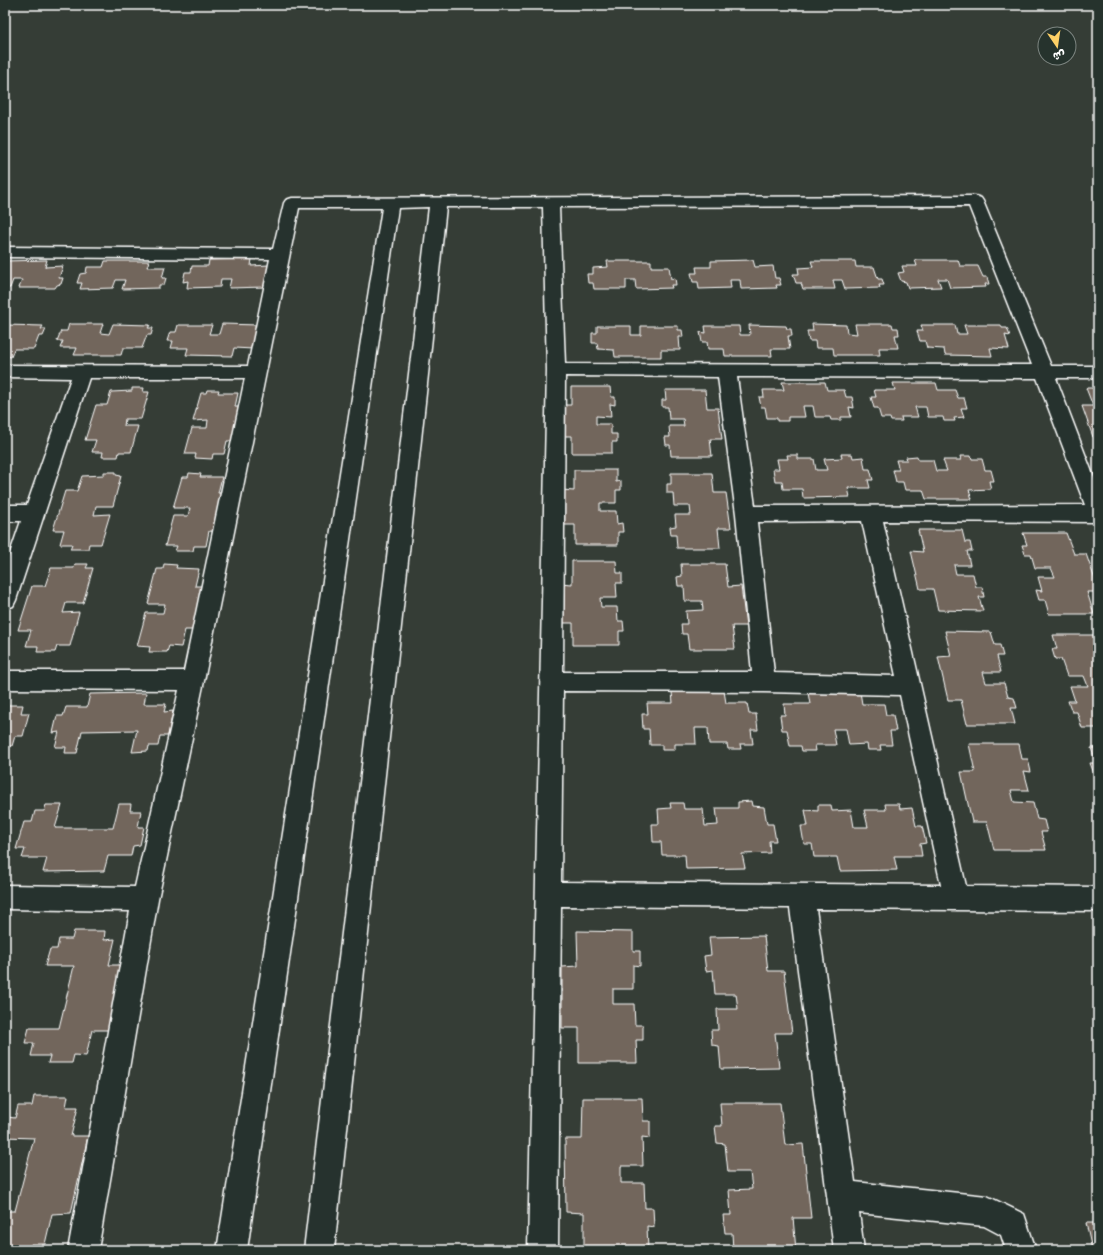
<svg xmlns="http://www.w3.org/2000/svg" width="1103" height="1255" viewBox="0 0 1103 1255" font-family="Pangolin,'Playpen Sans Arabic',sans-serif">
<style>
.building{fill:#72665c;stroke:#fff}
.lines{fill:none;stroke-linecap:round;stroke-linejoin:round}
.minor-casing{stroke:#fff;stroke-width:3}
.minor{fill:#26332d;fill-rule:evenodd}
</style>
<rect width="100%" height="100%" fill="#353d36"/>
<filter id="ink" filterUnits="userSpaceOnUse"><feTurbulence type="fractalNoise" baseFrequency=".025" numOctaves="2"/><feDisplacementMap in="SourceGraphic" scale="8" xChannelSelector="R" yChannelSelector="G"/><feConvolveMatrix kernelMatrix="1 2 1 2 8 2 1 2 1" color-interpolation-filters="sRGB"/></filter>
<g filter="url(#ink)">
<!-- building -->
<g class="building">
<path d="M252,259l-1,7 18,-1 -4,22 -36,1 2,-9h-10l-1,8 -33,1 1,-7 -5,1 2,-10h6l1,-6h16l1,-6z"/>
<path d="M47,260l-2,7 18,-1 -4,12h4l-2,6 -4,1 -2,3h-36l3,-8h-9l-3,8h-5v-27z"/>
<path d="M753,260l2,7 18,-1 2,12h4l2,7h-5l1,3 -36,1 -1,-9h-10l1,8 -32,1 -1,-7h-5l-2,-9h6l-1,-6h15v-6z"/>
<path d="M915,260h43l2,6h18l5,11h4l2,7h-4l1,3 -36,1 -3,-9h-9l3,8 -33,1 -2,-6 -5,-1 -3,-8 6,-1 -2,-6h15z"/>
<path d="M105,261h44l-2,6h18l-3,11h4l-2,7h-5v3l-37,1 3,-9h-9l-3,8 -33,1 2,-6h-5l3,-9 6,-1 1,-6h16z"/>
<path d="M607,261h44v6h18l2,12 4,-1 1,7h-5l1,3 -36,1 -1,-9h-9v9h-32l-1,-6h-5l-1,-9h6v-6l15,-1z"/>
<path d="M811,261h44l1,6h18l4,12h4l2,6h-5l1,3 -35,1 -3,-9h-9l2,9h-32l-2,-6h-5l-3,-9h6l-1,-6 15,-1z"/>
<path d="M69,324h34l-3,9 9,1 4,-10 37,1 -2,3h5l-2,7h-4l-5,13h-19l-2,7h-47l3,-7h-17l3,-7h-6l4,-10h6z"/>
<path d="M222,324l37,1 -6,24 -19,-1 -2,8 -46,-1 2,-7h-17l2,-7h-6l3,-9h6l2,-7h34l-3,9h10z"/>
<path d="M812,324l34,1 1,8 10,1 -2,-10h37l1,4h5l1,7h-4l3,13h-19l1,7h-46l-1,-7h-17l-1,-7h-6l-2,-10h6z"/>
<path d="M6,325l37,1 -2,3h5l-3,7h-4l-5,13h-20l-3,8 -6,-1z"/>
<path d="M749,325l37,1 1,3h4l1,7h-4l2,13h-19l1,7h-47l-1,-7h-16l-1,-7h-5l-2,-10 6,1 -1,-7h34l1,9h10z"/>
<path d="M921,325h34l2,9h10l-3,-9h37l1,3h5l3,8 -5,-1 4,14 -19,-1 2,8 -47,-1 -1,-6 -17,-1 -2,-7h-5l-3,-10h6z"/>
<path d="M597,326h34v9h10v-9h37v4h4l1,7h-4l1,13h-19v7h-46l-1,-7 -16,-1 -1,-6h-5v-10h5z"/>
<path d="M782,382h43l2,8h17l2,7h6l2,11 -5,-1 2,10h-10v3h-10l-1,-3h-15l-2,-11h-10l2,11h-17v4h-11v-3h-10l-2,-11h-4l-2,-10h5l-1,-7h21z"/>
<path d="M893,383h43l2,7h17l3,8h6l3,10h-6l3,9 -10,1 1,3h-11l-1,-4h-15l-2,-10h-11l3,10h-17l1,4h-11l-1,-3h-9l-3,-10h-4l-3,-11h5l-2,-7h21z"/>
<path d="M571,387h39l1,10h4v8l-5,-1 1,13 -15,-1v8h15v10h6v8h-5v11h-40v-17h-12v-31h11z"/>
<path d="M132,388h12l-1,4h6l-8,27h-16l-1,7h14l-7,26h-12l-1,5h-16l1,-5h-11l4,-12h-11l11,-35h11l4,-13 21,-1z"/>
<path d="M1086,388h12v49h-5l-11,-31h11z"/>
<path d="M207,390h12l-1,3h20l-3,14h11l-8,34h-11l-3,13h-11l-1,5 -17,-1 1,-4h-11l7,-26h15l1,-8 -15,1 8,-28h5z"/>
<path d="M665,390h40l2,18h11l4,31h-12l2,17h-41l-1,-11h-4l-1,-8h5l-1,-11h15l-1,-7h-14l-1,-12h-6v-7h4z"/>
<path d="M841,454h11l1,4 10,-1 2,12h5l3,11h-5l2,8h-22l2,9 -47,1 -1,-9h-19l-1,-8h-7l-2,-12h6l-2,-10h11l-1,-4h11v4h16l2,11h11l-3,-11 18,-1z"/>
<path d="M917,456l1,4h15l3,11h11l-4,-11h18l-1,-4h11l1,3h10l3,11h6l3,11h-5l2,8 -22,1 3,9h-46l-3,-9h-18l-2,-8h-7l-3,-12h6l-3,-10h11l-1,-3z"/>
<path d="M574,470h42v12l5,-1v9h-5v13h-16v8h16l1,13 5,-1 1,9h-5v13h-43v-20h-13v-35l12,1z"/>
<path d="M104,472h12v3l5,1 -8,30h-17l-2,9 16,-1 -9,30h-12l-1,5h-18l2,-5h-12l4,-14h-11l12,-39h12l5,-15 22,-1z"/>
<path d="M189,473l12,1 -1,3h22l-4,16h12l-9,39 -12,-1 -3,15h-12l-1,5h-18l2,-5h-12l8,-30h15l2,-8h-17l9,-31h6z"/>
<path d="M671,473h41l2,20h12l5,35h-13l2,20h-43l-1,-13h-5l-1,-8 6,-1 -1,-11h16l-1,-9h-16l-1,-13h-6v-9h4z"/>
<path d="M918,530h44l3,12h5l2,9h-5l3,14h-16l2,9h17l3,13h6l2,10h-5l4,14 -45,-1 -5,-21h-13l-9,-38 12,1z"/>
<path d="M1023,533h43l8,21h12l12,34v4h-11l7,22h-45l-4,-14h-6l-3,-10 6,1 -4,-14h17l-4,-9h-16l-4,-14h-6l-3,-9h5z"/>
<path d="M572,561h44l1,12h5v10h-6l1,15h-17l1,9h16l1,14h5l1,10h-5v14h-46v-22h-14l1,-40 12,1z"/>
<path d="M75,564h13l-2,4h7l-10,35h-17l-3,10 16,-1 -9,34h-13l-2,6h-18l1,-6h-12l5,-16h-13l14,-44h13l6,-18h23z"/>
<path d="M164,564l13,1 -1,3 23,1 -4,17h13l-11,44h-12l-4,17 -12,-1 -2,6h-18l1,-5 -13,-1 9,-33h17l2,-9h-17l9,-35h6z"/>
<path d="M681,564h44l3,23 13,-1 5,40h-14l3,23h-46l-2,-15h-5l-1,-10h6l-1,-13 17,-1 -1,-9h-17l-1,-15h-6l-1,-9 5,-1z"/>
<path d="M945,631l46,1 4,13h5l3,11h-6l4,16h-18l3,11h18l4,14 6,1 3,10h-6l4,16h-48l-6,-24h-13l-10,-43 13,-1z"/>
<path d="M1053,635h45v93h-16l-5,-16h-5l-4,-11h7l-5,-15h18l-4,-10h-17l-6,-17h-6l-3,-10h5z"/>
<path d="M724,691l2,12h21l2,11h7l2,16h-7l2,14h-13l1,5h-13l-1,-5h-18l-1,-16h-13l1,16h-21v6h-13v-5h-12l-1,-16h-6l-1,-15h6l-1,-11h26l-1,-11z"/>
<path d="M860,692l2,12h22l2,11h7l3,16h-6l2,14h-12l1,5h-13l-1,-6 -18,1 -3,-16h-13l3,16h-21l1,6h-14l-1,-5h-11l-3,-16h-5l-2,-15h5l-1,-11h26l-2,-11z"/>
<path d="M146,693l-2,11h22l-2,8 9,-1 -5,25h-8l-2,10h-9l-1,5 -16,1 5,-22 -55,1 -5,22h-12l1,-6h-11l4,-15 -6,1 4,-17h6l3,-9h21l3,-13z"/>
<path d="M5,705h18l-2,8h8l-6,23h-8l-3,10h-7z"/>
<path d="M969,744h50l3,15h6l3,13 -7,-1 5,19h-18l3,12 19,1 4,16 7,1 3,12h-6l5,18h-52l-7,-28h-15l-11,-50h14z"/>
<path d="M1091,748h7v27l-3,1 -5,-13h6z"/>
<path d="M751,801l1,5 12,1 3,17h6l3,17h-7l1,12 -28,1 3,14 -59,1 -1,-14h-23l-1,-13h-8l-1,-18h7l-1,-15 13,-1 -1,-5h13l1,6h19l2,17 13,-1 -2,-17h22v-6z"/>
<path d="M119,804h12l-1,7h11l-3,16h6l-4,18 -7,1 -2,10h-23l-4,15 -61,1 4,-14h-25l3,-9h-9l8,-27h8l3,-11h9l2,-6h16l-7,23h58z"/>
<path d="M885,804h14l1,5 12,-1 4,18h6l4,17 -6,1 2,12h-28l3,14 -57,1 -3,-14h-23l-2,-13h-8l-3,-18h7l-3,-16 13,1v-6h13l1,6 19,-1 3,17h14l-4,-17h22z"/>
<path d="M74,931h31l-1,9 11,-1 -6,26h15l-14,65h-18l-6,26 -12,-1 -2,8h-24l2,-7h-19l3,-13h-9l4,-15h30l15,-62h-29l5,-17h7l2,-10h13z"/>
<path d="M577,931l56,1v19h7v15l-7,-1v24h-20v15h21l1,21h8v15h-7l1,23h-58v-35h-17v-61l16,-1z"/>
<path d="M764,936l4,35h16l8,62h-17l4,35 -58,1 -2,-23 -7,-1 -1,-15h7l-1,-21h21l-2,-15h-21l-2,-24 -7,1 -2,-15 7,-1 -2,-18z"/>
<path d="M34,1096h34l-2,11h12l-7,29h17l-17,77 -19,1 -7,30h-14l-1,6h-25v-39h10l19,-73 -29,-1v-11l2,-9 8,1 3,-12h14z"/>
<path d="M583,1098h59l1,23h7v17l-8,-1 1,29h-22v17h23l1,25h8l1,19 -7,-1 1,24h-64v-37l-18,-1 -1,-73h17z"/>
<path d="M720,1103h60l5,42 18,-1 8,74h-18l3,32h-63l-1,-17h-7l-2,-18h8l-2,-25 23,-1 -2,-17h-22l-3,-28 -8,-1 -2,-17h7z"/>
<path d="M1086,1223h12v27h-6z"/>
</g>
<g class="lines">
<defs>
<path id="minor" d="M975,196l6,2 2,3 68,165h47v12h-42l42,110v34l-215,-1 83,365 132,1v24l-282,-2 39,273 132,14 37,18 12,36h-30l-5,-15 -17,-9 -125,-13 5,37h-30l-44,-342 -229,-2 -3,344h-30l19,-880 -4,-163h-97l-112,1043h-30l125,-1043 -31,1 -151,1042h-30l165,-1042h-83l-95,473 -46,218 -60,351h-30l62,-339 -125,-2v-24l130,2 44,-197 -174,-1v-18h179l61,-293h-156l-73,222 -3,6 -8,3v-41l16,-47h-16v-16h22l44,-127 -66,-1v-12l243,1 22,-107 -265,-2v-10l268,2 11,-46 2,-3 6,-2zM969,206l63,159 -467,-1 -6,-157zM565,376l153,1 18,137 16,158h-189zM737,377l300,1 48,127 -330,1zM862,521l34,155 -122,-3 -17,-151zM563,691l201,1 136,3 41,190 -380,-3z"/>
</defs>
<!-- minor casing -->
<use href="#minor" class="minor-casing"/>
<!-- minor -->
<use href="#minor" class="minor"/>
</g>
</g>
<!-- margin -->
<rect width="1103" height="1255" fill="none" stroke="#26332d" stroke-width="20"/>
<rect x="10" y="10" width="1083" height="1235" fill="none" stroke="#fff" stroke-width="1.5" filter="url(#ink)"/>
<!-- north arrow -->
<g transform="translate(1057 46) rotate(167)"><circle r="19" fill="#26332d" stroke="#7d8581"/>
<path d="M0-3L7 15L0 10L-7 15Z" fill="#ffd166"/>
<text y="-6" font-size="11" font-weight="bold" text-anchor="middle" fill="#ffffff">ش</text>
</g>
</svg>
